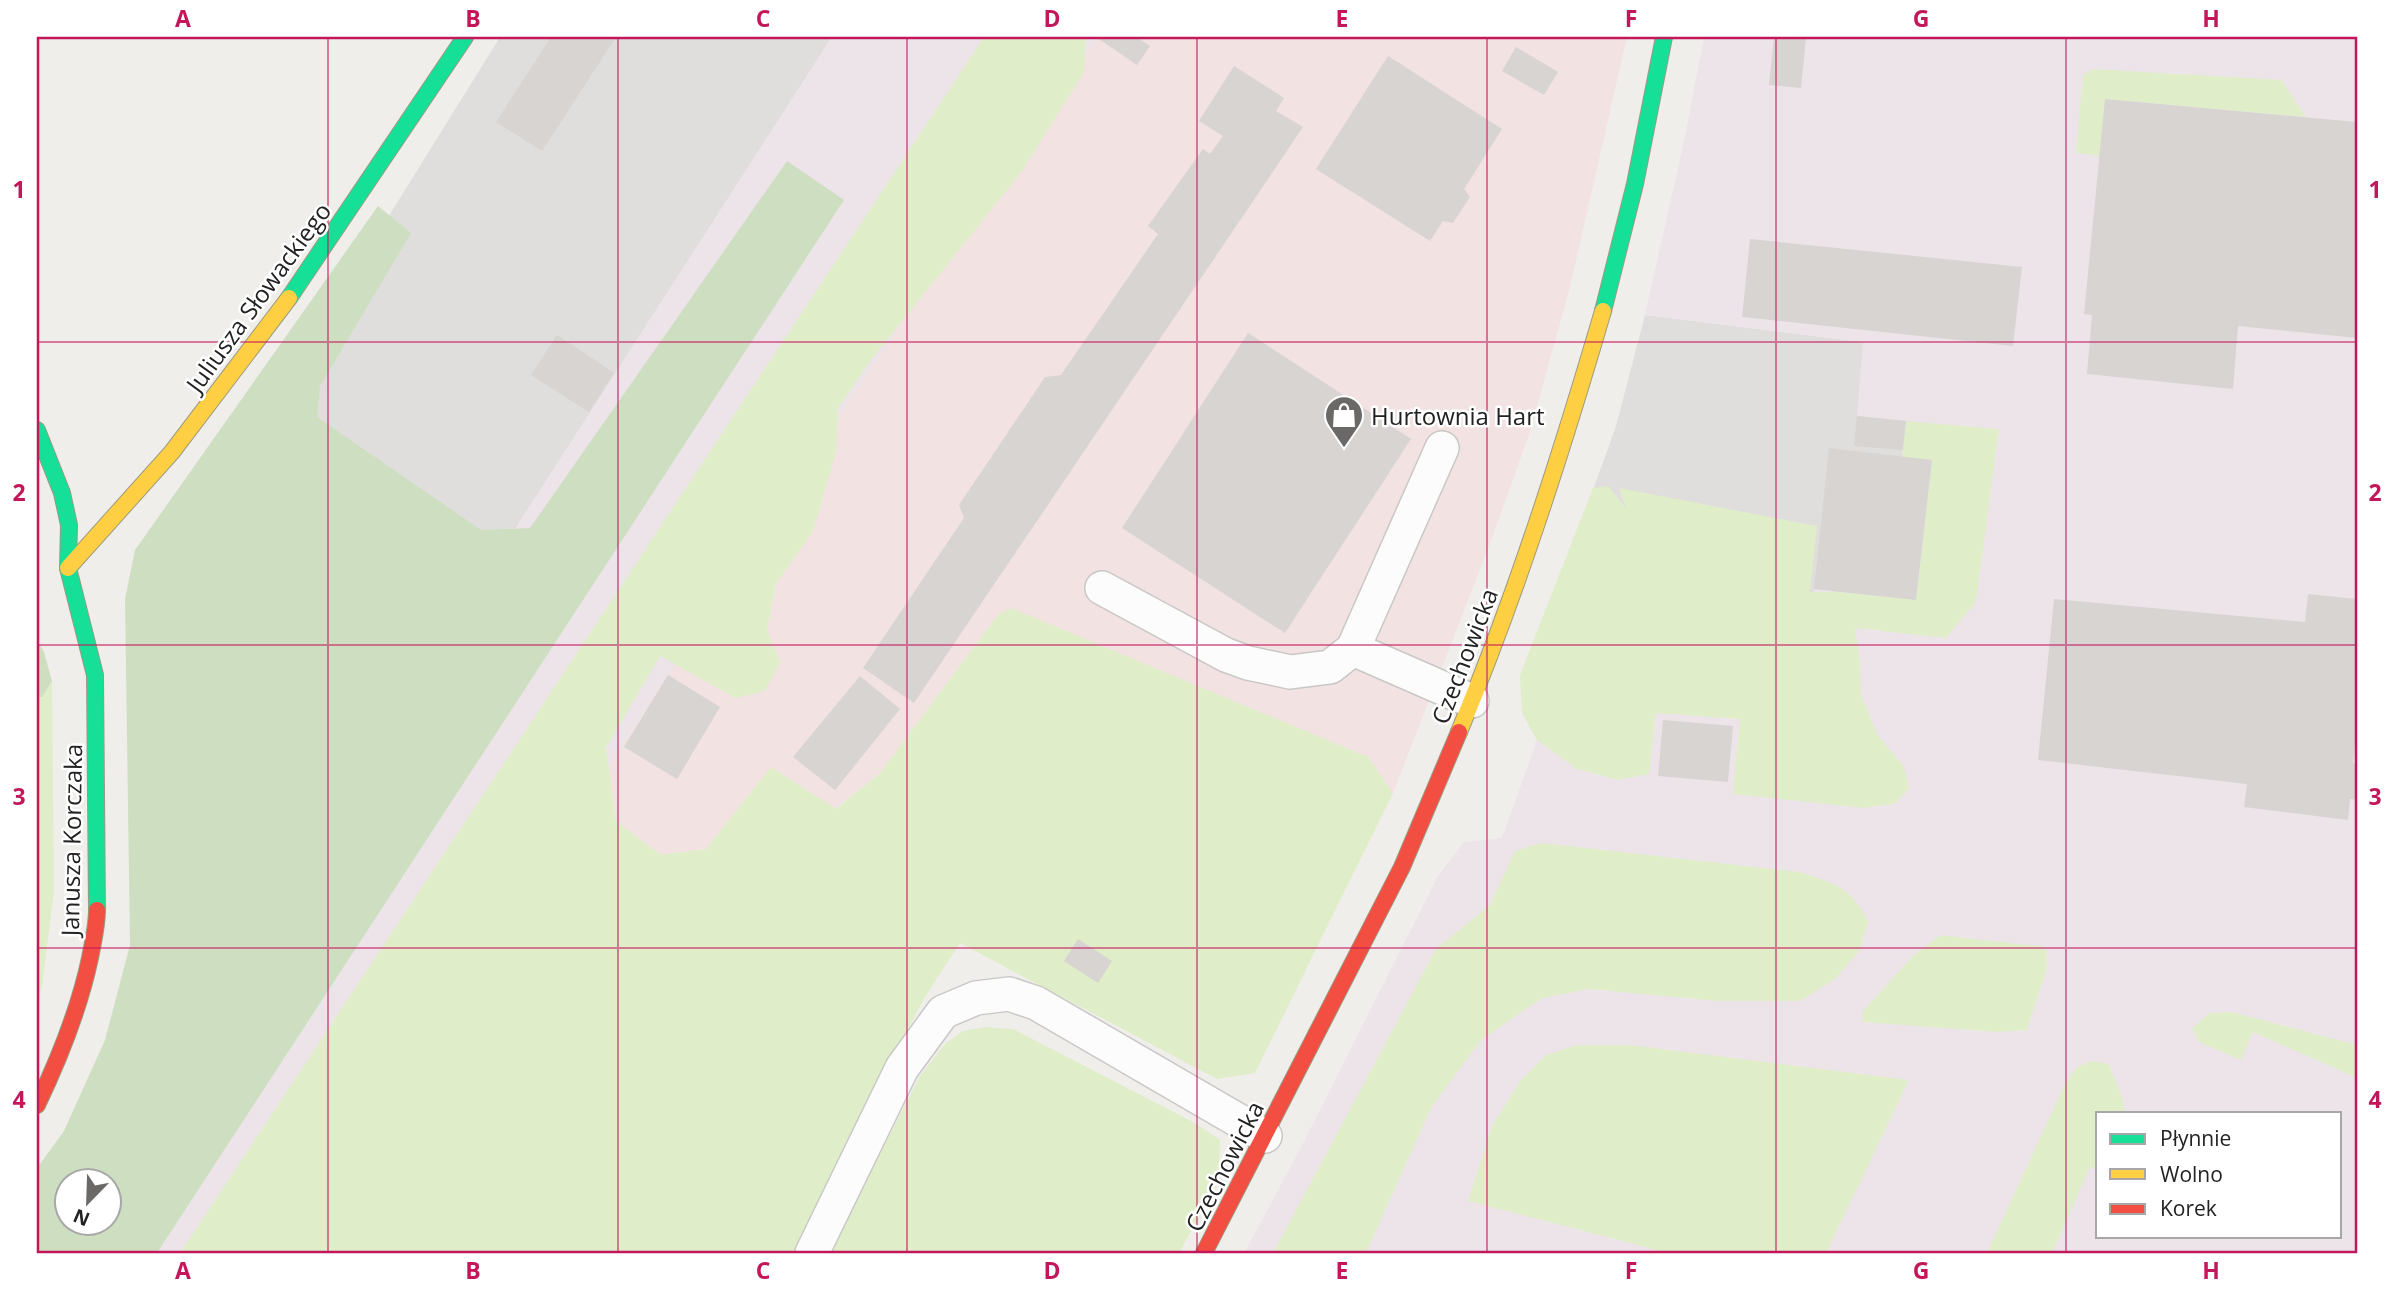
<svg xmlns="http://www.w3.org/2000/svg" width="2394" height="1290" viewBox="0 0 2394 1290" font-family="'Open Sans',sans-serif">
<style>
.residential{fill:#dfdedc}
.commercial{fill:#f2e2e1}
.industrial{fill:#ede4ea;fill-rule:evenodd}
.grass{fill:#dfedc9}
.forest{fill:#cddfc0;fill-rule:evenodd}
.building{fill:#d7d4d2}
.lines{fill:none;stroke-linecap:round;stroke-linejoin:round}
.lane-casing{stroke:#c9c8c7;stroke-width:36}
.fast-casing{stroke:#9b9b81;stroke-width:18}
.slow-casing{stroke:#9b9b81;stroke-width:18}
.jam-casing{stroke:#9b9b81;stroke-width:18}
.lane{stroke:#fdfcfc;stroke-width:33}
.fast{stroke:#16e098;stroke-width:16}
.slow{stroke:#ffcf43;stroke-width:16}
.jam{stroke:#f24e42;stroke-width:16}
.grid{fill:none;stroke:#c2185b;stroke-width:2;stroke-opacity:0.55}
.labels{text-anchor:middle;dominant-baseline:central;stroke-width:5;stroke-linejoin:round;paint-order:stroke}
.street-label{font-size:24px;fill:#222;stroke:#fff}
.poi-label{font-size:24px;fill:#222;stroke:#fff;text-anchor:start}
.neatline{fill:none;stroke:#c2185b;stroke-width:2.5}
.grid-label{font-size:23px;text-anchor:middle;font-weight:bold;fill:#c2185b}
</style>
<rect width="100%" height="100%" fill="#f0eeeb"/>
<!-- residential -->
<g class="residential">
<path d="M500,37h332l-331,514 -227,-150z"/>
<path d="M1645,315l218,27 69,118 -16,140 -119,120 -210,-213 29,-81z"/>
</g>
<!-- commercial -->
<path class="commercial" d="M1086,37h541l-58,254 -40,144 -44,122 -92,236 -25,-36 -371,-141 -117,157 -45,36 -64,-42 -65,82 -45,6 -45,-34 -10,-73 54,-92 120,6 -13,-32 9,-46 37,-53 25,-123 33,-48 74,-94z"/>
<!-- industrial -->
<g class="industrial">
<path d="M832,37h268l-54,68 -541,817 -164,331h-296l21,-29h42v-42l393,-631z"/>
<path d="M1704,37h653v1216h-1113l53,-98 141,-279 26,-34 38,-4 35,-98 -15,-27 -2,-38 277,44 17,-130 102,11 16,-140 -30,-3 3,-36 -48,-5 6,-74 -218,-27 40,-179zM2098,1113h242v123h-242z"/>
</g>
<!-- grass -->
<g class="grass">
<path d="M984,37h102l-2,35 -62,99 -151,189 -33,48 -2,44 -23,79 -37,53 -9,46 13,32 -15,29 -29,7 -76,-42 -54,92 10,73 45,34 45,-6 65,-82 65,42 44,-36 117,-157 14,-8 357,149 25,36 -138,280 -38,6 -257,-136 -37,57 -130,253h-613z"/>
<path d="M2093,69l188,11 25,37 -200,-18 -6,57 -24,-3 7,-78z"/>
<path d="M1906,421l93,8 -23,173 -30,36 -91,-10 5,34 1,32 16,40 27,33 5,22 -15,15 -31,4 -130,-14 7,-75 -84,-6 -7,61 -31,6 -41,-11 -40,-29 -15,-27 -2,-38 73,-187 15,-2 18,22 -7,-20 198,38 -7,66h29l77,8 16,-140 -30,-3z"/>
<path d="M52,681l2,209 -12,96 -5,12v-301h5z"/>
<path d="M1541,843l259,29c35,12 50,14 68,49l-8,29 -25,29 -35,22h-82l-129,-12 -47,9 -61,42 -50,68 -65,145h-93l163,-304 54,-44 25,-54z"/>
<path d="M1940,935l106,12 1,21 -20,62 -30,2 -134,-10 -1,-10 50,-55z"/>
<path d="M2232,1012l125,33v33l-104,-46 -12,28 -42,-18 -7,-14 18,-15z"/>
<path d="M986,1027l27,2 182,94 25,17 -1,41 -40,72h-350l91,-177 25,-32 18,-13z"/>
<path d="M1577,1045h53l279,35 -83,173h-169v-3l-189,-49 24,-75 28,-45 26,-26z"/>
<path d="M2091,1061l18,3 14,36 2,13h-27v57l-8,-3 -38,86h-65l78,-169 12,-17z"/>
</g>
<!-- forest -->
<g class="forest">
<path d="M787,161l57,39 -687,1053h-120v-85l27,-37 41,-91 25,-95 -5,-346 10,-49 243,-344 33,27 -91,153 -3,31 164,113 49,-2zM66,1182h42v42h-42z"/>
<path d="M37,640l7,12 8,29 -10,16h-5z"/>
</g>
<!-- building -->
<g class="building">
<path d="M551,37h65l-74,114 -46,-29z"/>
<path d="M1100,37h36l14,9 -13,19 -38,-26z"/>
<path d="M1774,37h32l-5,51 -32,-3z"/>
<path d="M1516,47l42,25 -14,23 -42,-24z"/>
<path d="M1388,56l114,73 -38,60 6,8 -17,26 -10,-2 -13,20 -114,-72z"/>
<path d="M1234,66l50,32 -8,13 27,16 -389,576 -51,-35 101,-150 -5,-13 86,-128 16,-2 97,-141 -10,-8 55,-77 7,5 13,-18 -24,-15z"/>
<path d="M2105,99l252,23v216l-119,-12 -5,63 -146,-15 5,-59 -8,-1z"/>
<path d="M1750,239l272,28 -9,79 -271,-29z"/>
<path d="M1248,333l163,106 -126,194 -163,-105z"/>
<path d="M557,335l57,38 -25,39 -58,-37z"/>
<path d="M1857,416l49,5 -3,29 -49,-4z"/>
<path d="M1829,448l103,12 -16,140 -102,-11z"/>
<path d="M2308,594l49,5v124l-4,40 4,1v36l-7,-1 -2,21 -104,-13 3,-23 -209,-24 16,-161 251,23z"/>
<path d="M668,675l52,32 -43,72 -53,-32z"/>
<path d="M860,676l40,33 -65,81 -42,-33z"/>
<path d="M1663,720l70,6 -5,56 -70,-6z"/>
<path d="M1078,939l34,22 -14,22 -34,-22z"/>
</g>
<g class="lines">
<defs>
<g id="lane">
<path d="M1102,588l124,67 22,8 42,9 40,-5 23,-18 119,52"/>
<path d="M1353,649l89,-201"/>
<path d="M812,1253l90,-185 41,-56 33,-14 33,-4 27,9 229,133"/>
</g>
<g id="fast">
<path d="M289,298l176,-261"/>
<path d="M1603,311l32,-127 29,-147"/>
<path d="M37,430l25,63 7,32 -1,43 27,107 2,235"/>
</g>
<g id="slow">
<path d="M68,568l104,-116 117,-154"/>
<path d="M1459,732c57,-137 102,-278 144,-421"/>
</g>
<g id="jam">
<path d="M37,1105c23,-48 42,-95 53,-147 3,-16 7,-32 7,-48"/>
<path d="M1204,1253l198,-386 57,-135"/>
</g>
</defs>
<!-- lane casing -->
<use href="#lane" class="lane-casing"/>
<!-- fast casing -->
<use href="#fast" class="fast-casing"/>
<!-- slow casing -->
<use href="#slow" class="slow-casing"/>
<!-- jam casing -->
<use href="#jam" class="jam-casing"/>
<!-- lane -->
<use href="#lane" class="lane"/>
<!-- fast -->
<use href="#fast" class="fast"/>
<!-- slow -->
<use href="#slow" class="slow"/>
<!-- jam -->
<use href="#jam" class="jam"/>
</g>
<!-- grid -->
<path class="grid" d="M328,37v1216M618,37v1216M907,37v1216M1197,37v1216M1487,37v1216M1776,37v1216M2066,37v1216M37,342h2320M37,645h2320M37,948h2320"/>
<!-- icons -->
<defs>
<symbol id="shop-pin" viewBox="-11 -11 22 30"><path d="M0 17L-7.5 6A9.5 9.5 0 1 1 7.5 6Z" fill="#6a6968" stroke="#fff"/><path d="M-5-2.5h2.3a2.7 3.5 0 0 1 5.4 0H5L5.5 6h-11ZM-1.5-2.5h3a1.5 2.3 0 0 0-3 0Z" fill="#fff"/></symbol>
</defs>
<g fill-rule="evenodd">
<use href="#shop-pin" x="1322" y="393" width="44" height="60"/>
</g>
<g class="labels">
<!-- street labels -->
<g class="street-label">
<text transform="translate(258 297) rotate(-54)">Juliusza Słowackiego</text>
<text transform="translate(1464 656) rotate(-69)">Czechowicka</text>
<text transform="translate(71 840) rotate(-89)">Janusza Korczaka</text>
<text transform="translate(1224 1166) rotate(-63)">Czechowicka</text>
</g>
<!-- poi labels -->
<g class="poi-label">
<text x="1371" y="415">Hurtownia Hart</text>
</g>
</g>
<!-- border -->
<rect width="2394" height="1290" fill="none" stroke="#ffffff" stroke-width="77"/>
<!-- legend -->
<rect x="2096" y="1112" width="245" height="126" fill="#ffffff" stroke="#a7a7a7" stroke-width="2"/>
<rect x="2110" y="1134" width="35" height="10" fill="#16e098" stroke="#a7a7a7" stroke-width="2"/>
<text x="2160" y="1146" font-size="21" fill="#222222">Płynnie</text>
<rect x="2110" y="1169" width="35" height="10" fill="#ffcf43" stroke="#a7a7a7" stroke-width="2"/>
<text x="2160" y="1182" font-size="21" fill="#222222">Wolno</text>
<rect x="2110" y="1204" width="35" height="10" fill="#f24e42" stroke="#a7a7a7" stroke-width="2"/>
<text x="2160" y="1216" font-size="21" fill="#222222">Korek</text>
<!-- north arrow -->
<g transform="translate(88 1202) rotate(203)"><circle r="33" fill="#ffffff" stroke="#a7a7a7" stroke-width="2"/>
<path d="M0-5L12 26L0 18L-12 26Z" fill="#6a6968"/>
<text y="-10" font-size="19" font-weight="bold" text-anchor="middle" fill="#222222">N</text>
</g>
<rect x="38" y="38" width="2318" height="1214" class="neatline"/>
<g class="grid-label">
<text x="183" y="27">A</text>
<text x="473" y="27">B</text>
<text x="763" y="27">C</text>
<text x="1052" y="27">D</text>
<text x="1342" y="27">E</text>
<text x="1631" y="27">F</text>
<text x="1921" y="27">G</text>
<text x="2211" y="27">H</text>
<text x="19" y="198">1</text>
<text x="2375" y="198">1</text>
<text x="19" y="501">2</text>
<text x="2375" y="501">2</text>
<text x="19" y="805">3</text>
<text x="2375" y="805">3</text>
<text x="19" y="1108">4</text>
<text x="2375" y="1108">4</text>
<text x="183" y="1279">A</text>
<text x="473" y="1279">B</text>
<text x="763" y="1279">C</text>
<text x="1052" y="1279">D</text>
<text x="1342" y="1279">E</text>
<text x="1631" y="1279">F</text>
<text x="1921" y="1279">G</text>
<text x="2211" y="1279">H</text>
</g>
</svg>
